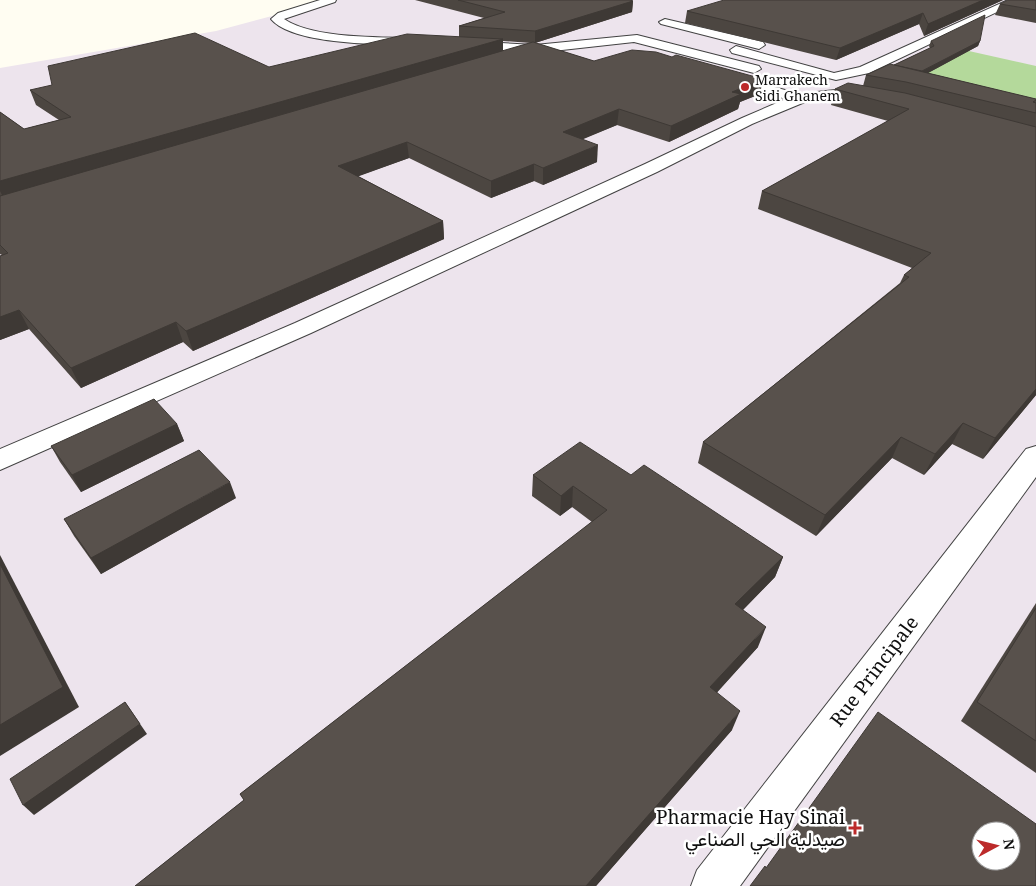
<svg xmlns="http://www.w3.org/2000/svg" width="1036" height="886" viewBox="0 0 1036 886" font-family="'Noto Serif',Vazirmatn,serif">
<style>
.industrial{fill:#ede4ed;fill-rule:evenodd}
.forest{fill:#b4d99b}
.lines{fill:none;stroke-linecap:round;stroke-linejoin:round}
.minor-casing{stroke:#424242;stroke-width:2}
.minor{fill:#fff;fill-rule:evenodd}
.wall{fill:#4c4641;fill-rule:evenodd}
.shaded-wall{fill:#3e3935}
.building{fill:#58514c;stroke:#3e3935;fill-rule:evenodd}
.poi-dot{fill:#bc2a2a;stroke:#fff;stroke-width:2}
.labels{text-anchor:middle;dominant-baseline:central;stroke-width:5;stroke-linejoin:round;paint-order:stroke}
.far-poi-label{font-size:14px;fill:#0f0f0f;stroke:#fff;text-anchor:start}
.near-street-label{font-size:19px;fill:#0f0f0f;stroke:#fff}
.near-poi-label{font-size:19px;fill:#0f0f0f;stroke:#fff;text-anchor:end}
</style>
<rect width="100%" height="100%" fill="#fffdf2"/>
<!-- industrial -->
<path class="industrial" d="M332,0h704v886h-1036v-818l216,-37zM981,831h30v30h-30z"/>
<!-- forest -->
<path class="forest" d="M951,47l85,19v50l-149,-39z"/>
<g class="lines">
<defs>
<g id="minor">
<path d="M320,0h16l-1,2 -51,17c29,20 98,18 134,19l6,4 -6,4 -13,-1c-32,-1 -113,-1 -134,-26l7,-6z"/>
<path d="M1008,0h14l-153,73 -33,7 -104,-27 -2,-3 6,-4 98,27 26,-6z"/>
<path d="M665,19l98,23 2,3 -6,4 -98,-25 -2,-2z"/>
<path d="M637,35l122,31 2,3 -7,4 -120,-31 -99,11 -69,-4 -6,-4 6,-4 69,4z"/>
<path d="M725,73l74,21 36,-4 7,4 -7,4 -30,4 -53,22 -95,48 -346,161 -311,137v-21l295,-126 350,-159 97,-46 44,-19 -66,-19 -2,-3z"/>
<path d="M1036,446v31l-296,409h-49l6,-16 329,-421z"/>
</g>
</defs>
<!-- minor casing -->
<use href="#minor" class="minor-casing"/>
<!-- minor -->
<use href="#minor" class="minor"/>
</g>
<!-- wall -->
<g class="wall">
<path d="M415,0h215l3,1 -1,11 -97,31 59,18 166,33 -20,8 -2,7 -69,33 -52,-17 -35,14 15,23 -54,23 -9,-4 -43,17 -82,-40 -51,18 85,45 1,18 -251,112 -10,-9 -102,46 -52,-59 -29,11v-84l2,-1 -2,-1v-142l24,17 35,-9 -23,-15 -6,-15 239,-23 190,-30v-11l25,-8zM503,41l28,2 -28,8z"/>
<path d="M1003,0l-79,36 -5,-12 -83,36 -151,-37 2,-12z"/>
<path d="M1036,0v23l-41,-8 5,-11z"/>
<path d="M931,41h49l-2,5 -50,27 108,26v296l-53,64 -31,-15 -28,31 -32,-17 -76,78 -118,-73 5,-21 197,-159 4,-8 8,-7 -154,-59 4,-18 126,-70 -57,-16 4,-16 28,-3 3,-11 28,-10 36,-17 -1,-2z"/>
<path d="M177,424l7,17 -103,51 -21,-30 -9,-16z"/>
<path d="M533,475h98l152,82 -8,20 -32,33 15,37 -41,45 15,38 -136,156h-461l109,-86 -4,-6 352,-272 -20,-15 -12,9 -28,-20z"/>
<path d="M236,498l-135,76 -27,-38 -10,-17z"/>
<path d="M1036,603v170l-75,-52z"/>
</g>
<!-- shaded-wall -->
<g class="shaded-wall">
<path d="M983,0h20l-79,36 4,-12z"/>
<path d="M633,1l-1,11 -97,31v-12z"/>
<path d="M923,13l-4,11 -83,36 4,-12z"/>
<path d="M503,39v13l-499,147 -4,-8v-10z"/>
<path d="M980,41l-2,5 -63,34 2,-6z"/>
<path d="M763,79l-3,15 -20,8 -2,7 -69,33 2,-16 61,-34z"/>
<path d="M619,109l-2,16 -55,23 1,-16z"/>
<path d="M407,142l2,16 -69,25 -2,-17z"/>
<path d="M598,145l-1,17 -54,23v-17z"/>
<path d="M534,164v17l-43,17v-17z"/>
<path d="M443,221l1,18 -251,112 -7,-20z"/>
<path d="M19,310l10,19 -29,11v-23z"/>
<path d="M176,322l7,20 -102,46 -10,-20z"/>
<path d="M1036,389v6l-53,64 12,-21z"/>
<path d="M963,423l-11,21 -28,31 11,-21z"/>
<path d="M177,424l7,17 -103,51 -9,-17z"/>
<path d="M901,437l-9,21 -76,78 9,-21z"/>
<path d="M230,482l6,16 -135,76 -10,-16z"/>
<path d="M573,486l-1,21 -12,9 1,-20z"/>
<path d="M0,555l79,152 -79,49z"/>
<path d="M783,557l-8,20 -47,48 7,-21z"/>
<path d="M766,627l-8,20 -54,60 6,-20z"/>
<path d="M125,702l22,32 -113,81 -11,-10z"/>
<path d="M740,711l-8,19 -136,156h-10z"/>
</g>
<!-- building -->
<g class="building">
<path d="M458,0h172l3,1 -98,30 -76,-5 46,-14z"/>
<path d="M724,0h259l-55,24 -5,-11 -83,35 -153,-37z"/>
<path d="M1008,0h28v10l-36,-6z"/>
<path d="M985,15l-5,26 -58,30 -28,-6 40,-19 -3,-5z"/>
<path d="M195,33l74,34 138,-33 96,5 -503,142v-69l24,17 47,-12 -41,-27 22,-5 -4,-19z"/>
<path d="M533,42l61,19 38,-11 24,2 16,5 4,-2 87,24 -31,13 9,2 -70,32 -52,-17 -56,23 35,13 -55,23 -9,-4 -43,17 -84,-39 -69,24 105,55 -257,110 -10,-9 -105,46 -52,-58 -19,7v-61l8,-3 -8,-8v-49z"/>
<path d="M890,64l146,35v1l-3,2 3,1v10l-130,-31 -40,-7z"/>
<path d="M848,83l57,10 131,34v262l-41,49 -32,-15 -28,31 -34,-17 -76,78 -122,-73 206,-165 -5,-2 27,-22 -169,-62 147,-82 -74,-20z"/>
<path d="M154,399l23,25 -105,51 -21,-29z"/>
<path d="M580,442l51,33 13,-10 139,92 -48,47 31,23 -56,60 30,24 -154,175h-451l109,-86 -4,-6 367,-284 -34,-24 -12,10 -28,-21z"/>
<path d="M199,450l31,32 -139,76 -27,-39z"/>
<path d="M0,564l63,123 -63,38z"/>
<path d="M1036,608v133l-59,-39z"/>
<path d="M125,702l15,22 -117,81 -13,-26z"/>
<path d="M878,712l158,112v62h-286l15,-20 1,2zM981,831h30v30h-30z"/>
</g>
<!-- markers -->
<g class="poi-dot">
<circle cx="745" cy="87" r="5"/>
<path d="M852.5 820.5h5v5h5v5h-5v5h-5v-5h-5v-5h5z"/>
</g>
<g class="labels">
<!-- far-poi labels -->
<g class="far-poi-label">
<text x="755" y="79">Marrakech<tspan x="755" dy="16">Sidi Ghanem</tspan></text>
</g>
<!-- near-street labels -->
<g class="near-street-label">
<text transform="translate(874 671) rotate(-53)">Rue Principale</text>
</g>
<!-- near-poi labels -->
<g class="near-poi-label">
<text x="845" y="817">Pharmacie Hay Sinai<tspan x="845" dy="22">صيدلية الحي الصناعي</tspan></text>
</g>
</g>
<!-- north arrow -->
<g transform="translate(996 846) rotate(83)"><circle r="24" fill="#ffffff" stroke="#9f9f9f"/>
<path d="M0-4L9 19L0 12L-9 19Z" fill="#bc2a2a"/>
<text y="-8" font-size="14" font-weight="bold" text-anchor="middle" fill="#0f0f0f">N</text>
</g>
</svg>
